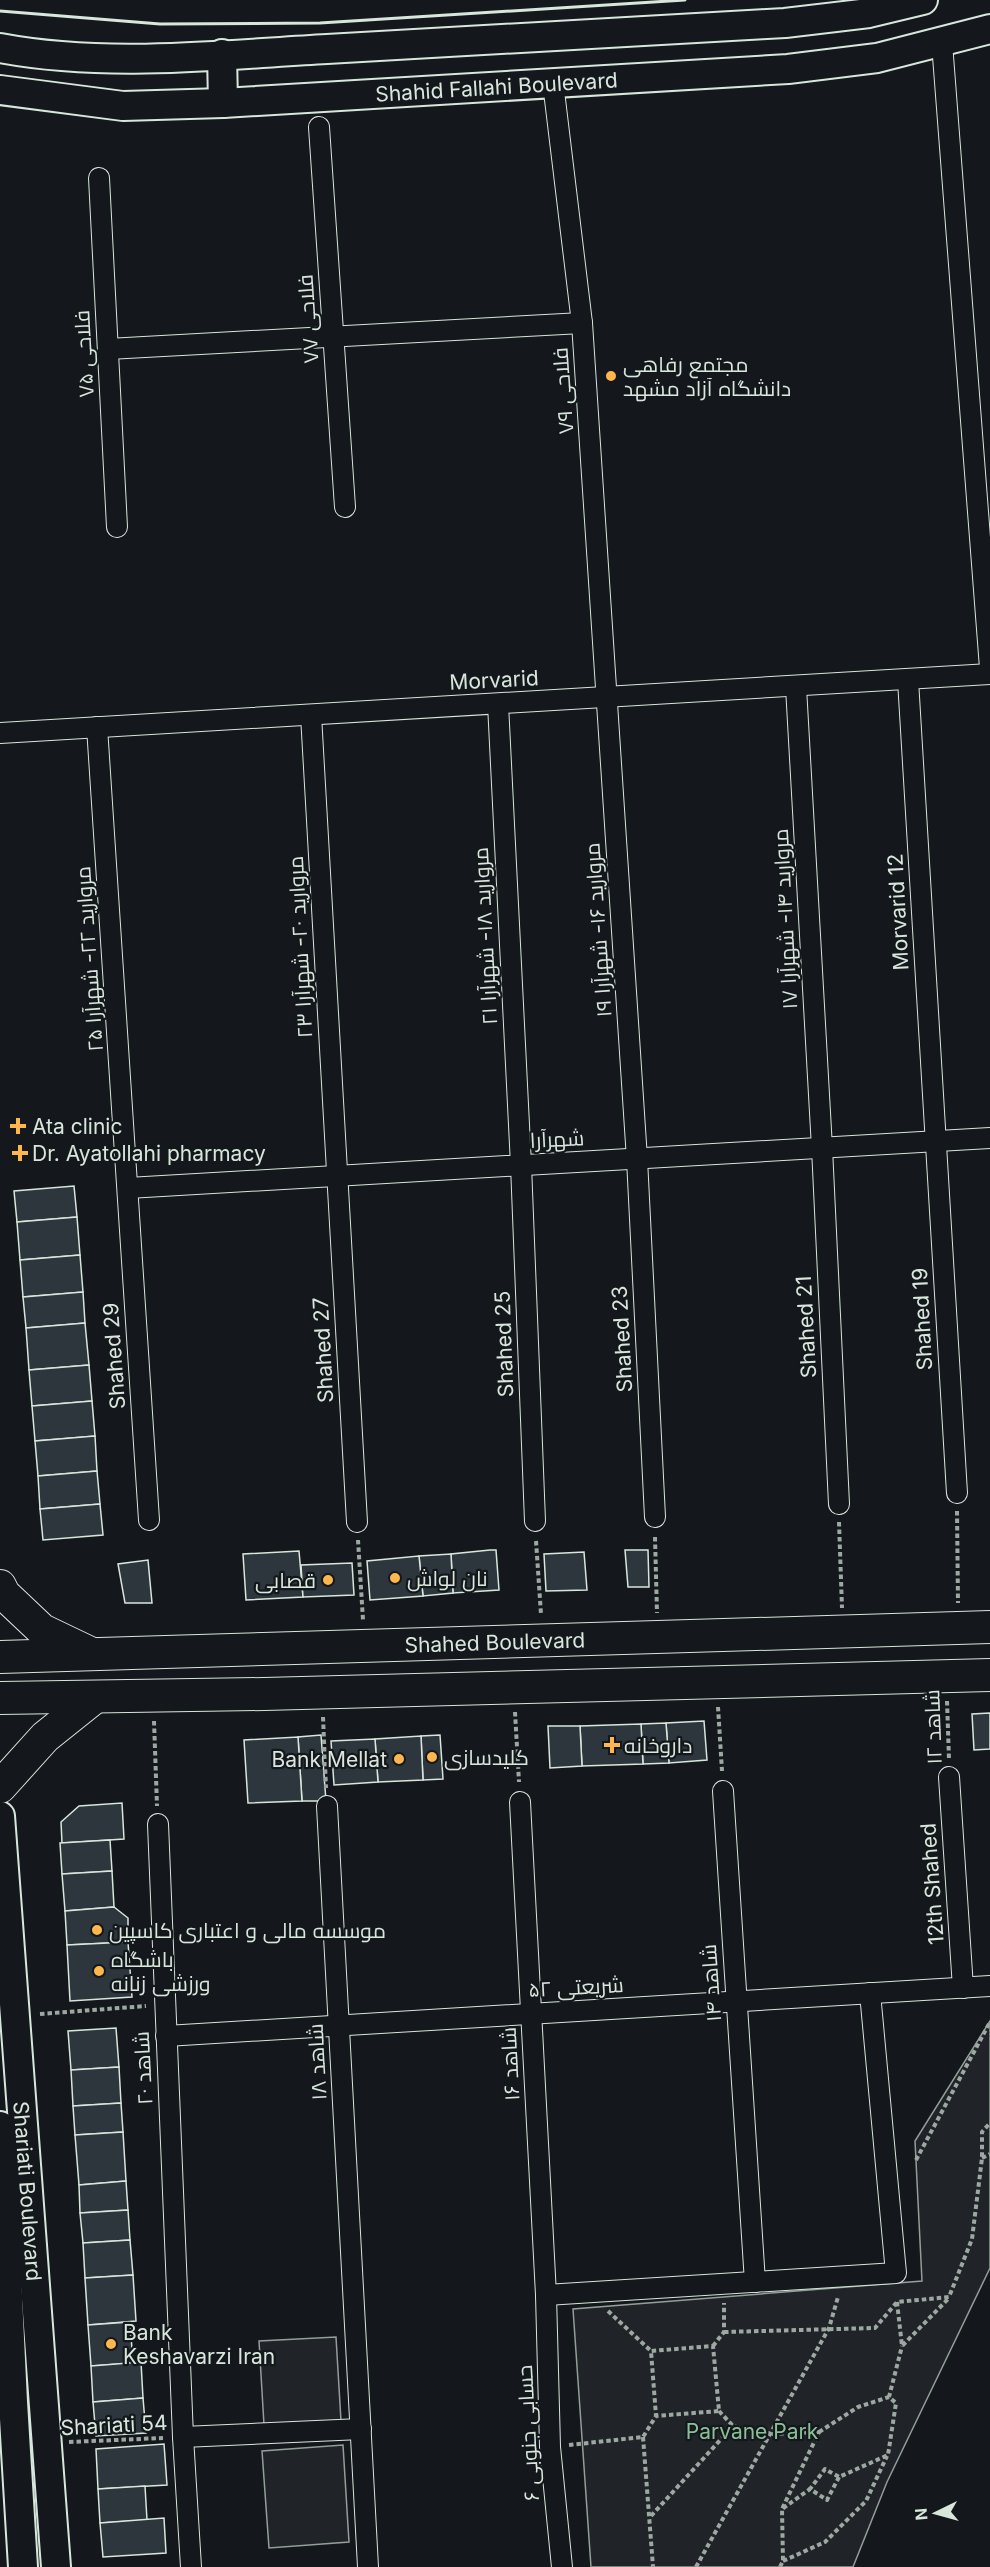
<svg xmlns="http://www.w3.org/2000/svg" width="990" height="2567" viewBox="0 0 990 2567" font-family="Inter,Cairo,sans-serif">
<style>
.green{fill:#202428;stroke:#939e99;stroke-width:1.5}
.building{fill:#2c363c;stroke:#d8e6dc;stroke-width:1.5}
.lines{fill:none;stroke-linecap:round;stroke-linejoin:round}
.street-casing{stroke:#d8e6dc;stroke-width:22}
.secondary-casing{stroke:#d8e6dc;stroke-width:32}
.primary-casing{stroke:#d8e6dc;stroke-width:34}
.path{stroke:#9da8a2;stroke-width:4;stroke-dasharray:4.5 3;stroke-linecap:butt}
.street{stroke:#14181c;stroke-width:20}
.secondary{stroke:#14181c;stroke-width:28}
.primary{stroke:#14181c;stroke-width:32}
.wall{stroke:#d8e6dc;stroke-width:3}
.poi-dot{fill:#ffb74d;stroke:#14181c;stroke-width:2}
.labels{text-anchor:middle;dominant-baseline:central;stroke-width:4.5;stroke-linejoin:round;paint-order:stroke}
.street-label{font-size:21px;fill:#d8e6dc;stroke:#14181c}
.poi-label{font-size:21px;fill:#d8e6dc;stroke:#14181c;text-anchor:start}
.park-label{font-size:21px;fill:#8ac095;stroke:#14181c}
</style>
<rect width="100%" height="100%" fill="#14181c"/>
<!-- green -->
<g class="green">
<path d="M990,2021v247l-103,214 -34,85h-262l-18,-258 349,-28 -7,-140z"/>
<path d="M336,2337l5,84 -77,4 -5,-84z"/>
<path d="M343,2445l6,97 -80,6 -7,-97z"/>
</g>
<!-- building -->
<g class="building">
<path d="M74,1186l3,31 -60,5 -3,-31z"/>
<path d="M77,1217l3,38 -60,5 -3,-38z"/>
<path d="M80,1255l3,37 -60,5 -3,-37z"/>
<path d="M83,1292l2,31 -59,5 -3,-31z"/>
<path d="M85,1323l4,42 -60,5 -3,-42z"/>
<path d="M89,1365l3,36 -60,5 -3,-36z"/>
<path d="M92,1401l3,35 -60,5 -3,-35z"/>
<path d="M95,1436l2,35 -59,5 -3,-35z"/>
<path d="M97,1471l3,33 -60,5 -2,-33z"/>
<path d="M100,1504l3,31 -60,5 -3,-31z"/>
<path d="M490,1550h6l3,40 -46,3 -2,-39z"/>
<path d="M625,1550h23l1,37h-21z"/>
<path d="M299,1551l4,46 -57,3 -3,-46z"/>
<path d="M584,1552l3,38 -41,1 -2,-37z"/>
<path d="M451,1554l2,39 -30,3 -4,-40z"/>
<path d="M419,1556l4,40 -53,4 -3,-39z"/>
<path d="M148,1560l4,43h-27l-7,-39z"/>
<path d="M352,1563l2,32 -51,2 -2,-32z"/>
<path d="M990,1713v36l-16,1 -2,-36z"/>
<path d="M704,1721l3,39 -38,3 -3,-40z"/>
<path d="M666,1723l3,40 -26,1 -2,-40z"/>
<path d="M641,1724l2,40 -61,2 -2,-40z"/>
<path d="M548,1726h32l2,40 -32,2z"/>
<path d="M321,1735l5,66h-24l-4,-64z"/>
<path d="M440,1735l3,44 -20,1 -2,-44z"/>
<path d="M421,1736l2,44 -45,2 -3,-43z"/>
<path d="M298,1737l4,64 -54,2 -4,-63z"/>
<path d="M375,1739l3,43 -44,3 -3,-44z"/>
<path d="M122,1803l2,36 -62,4 -1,-21 18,-16z"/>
<path d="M110,1840l2,31 -50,3 -2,-31z"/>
<path d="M112,1871l2,36 -49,4 -3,-37z"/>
<path d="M114,1907l14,11v24l-61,3 -2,-34z"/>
<path d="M128,1942l4,55 -62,4 -3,-56z"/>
<path d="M116,2028l3,39 -48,3 -3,-39z"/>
<path d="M119,2067l2,36 -48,3 -2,-36z"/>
<path d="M121,2103l2,29 -48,3 -2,-29z"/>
<path d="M123,2132l3,49 -47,4 -4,-50z"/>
<path d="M126,2181l2,29 -48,3 -1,-28z"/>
<path d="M128,2210l2,30 -47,3 -3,-30z"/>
<path d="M130,2240l3,35 -48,3 -2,-35z"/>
<path d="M133,2275l3,46 -48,4 -3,-47z"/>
<path d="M130,2322l3,41 -42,3 -3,-41z"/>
<path d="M141,2362l2,36 -50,4 -2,-36z"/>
<path d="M143,2398l3,35 -50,3 -3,-34z"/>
<path d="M164,2444l3,41 -69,4 -2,-40z"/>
<path d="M145,2486l2,34 -47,3 -2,-34z"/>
<path d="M164,2518l2,35 -63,4 -3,-34z"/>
</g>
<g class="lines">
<defs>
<g id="street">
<path d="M942,43l48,625"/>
<path d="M553,83l29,240 55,836 18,358"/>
<path d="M319,127l26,380"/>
<path d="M99,178l18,349"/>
<path d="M108,349l474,-26"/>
<path d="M908,680l49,813"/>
<path d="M796,687l26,461 17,356"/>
<path d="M498,704l23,461 14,356"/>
<path d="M311,715l46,807"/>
<path d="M97,727l52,793"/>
<path d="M0,733l990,-59"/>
<path d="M128,1188l862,-50"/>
<path d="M949,1777l14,211"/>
<path d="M723,1791l32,491"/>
<path d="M520,1802l26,493 4,152 12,120"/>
<path d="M327,1806l41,761"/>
<path d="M158,1824l25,613 8,130"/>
<path d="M166,2036l824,-50"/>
<path d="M546,2295l350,-22 -26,-280"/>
<path d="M183,2437l178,-8"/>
</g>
<g id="secondary">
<path d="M0,48c106,20 219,7 327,1 152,-9 305,-18 458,-26l84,-10 54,-13"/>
<path d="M222,54l1,49"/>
<path id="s1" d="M0,90l123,16 100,-3 565,-34 89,-11 113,-29"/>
<path id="s2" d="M0,1816l56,751"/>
<path d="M0,2126l13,276 10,165"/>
</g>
<g id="primary">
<path d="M0,1586l4,8 38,36 46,22"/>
<path id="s3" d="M0,1657l990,-30"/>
<path d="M0,1698l264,-4 726,-19"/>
<path d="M0,1787l45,-50 50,-40"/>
</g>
</defs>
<!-- street casing -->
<use href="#street" class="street-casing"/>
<!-- secondary casing -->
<use href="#secondary" class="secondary-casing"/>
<!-- primary casing -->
<use href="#primary" class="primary-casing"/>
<!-- path -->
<g class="path">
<path d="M957,1511l1,92"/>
<path d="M839,1522l3,86"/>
<path d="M655,1537l2,76"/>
<path d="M358,1540l5,80"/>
<path d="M536,1541l5,73"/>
<path d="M947,1701l2,58"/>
<path d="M718,1707l4,64"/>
<path d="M515,1712l4,70"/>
<path d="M323,1717l3,71"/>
<path d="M154,1721l3,85"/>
<path d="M40,2014l106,-8"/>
<path d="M982,2158l8,-4"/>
<path d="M916,2160l74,-138"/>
<path d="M897,2302l5,44 47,-48"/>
<path d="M608,2311l43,40"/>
<path d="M724,2332l151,-4 22,-26 52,-5 23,-58 10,-81v-26l8,-9"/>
<path d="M713,2346l11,-14v-29"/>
<path d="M719,2411l14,15 38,8 48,-2 -37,77"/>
<path d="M819,2432l39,-25 31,-10"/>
<path d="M643,2437l10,130"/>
<path d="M69,2442l94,-4"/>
<path d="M569,2445l74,-8 13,-21 -5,-65 62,-5 6,65 -63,5"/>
<path d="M839,2477l-12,23 -17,-11 15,-20 14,8 49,-22 8,-52 -7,-6 13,-51"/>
<path d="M651,2516l82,-90"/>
<path d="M783,2561l42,-19 41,-41 21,-45"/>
<path d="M696,2567l133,-239 9,-31"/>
<path d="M780,2567l3,-6 -1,-52 28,-20"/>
</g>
<!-- street -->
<use href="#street" class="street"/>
<!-- secondary -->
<use href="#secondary" class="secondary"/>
<!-- primary -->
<use href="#primary" class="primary"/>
<!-- wall -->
<path class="wall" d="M0,11l160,13 160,-1 365,-23"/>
</g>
<!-- markers -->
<g class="poi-dot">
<circle cx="611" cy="376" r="6"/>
<path d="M15 1117h6v6h6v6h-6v6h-6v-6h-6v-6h6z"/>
<path d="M17 1144h6v6h6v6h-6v6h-6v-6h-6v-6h6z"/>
<circle cx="395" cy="1578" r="6"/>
<circle cx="328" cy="1580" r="6"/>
<path d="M609 1736h6v6h6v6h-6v6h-6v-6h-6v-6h6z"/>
<circle cx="432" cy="1757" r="6"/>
<circle cx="399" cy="1759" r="6"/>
<circle cx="97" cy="1930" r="6"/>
<circle cx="99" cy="1971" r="6"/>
<circle cx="111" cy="2344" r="6"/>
</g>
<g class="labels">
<!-- street labels -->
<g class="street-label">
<text stroke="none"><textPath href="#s1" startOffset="498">Shahid Fallahi Boulevard</textPath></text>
<text transform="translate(308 319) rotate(-94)">فلاحی ۷۷</text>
<text transform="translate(84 354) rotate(-93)">فلاحی ۷۵</text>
<text transform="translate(563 391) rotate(-94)">فلاحی ۷۹</text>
<text transform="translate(494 680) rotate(-3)">Morvarid</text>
<text transform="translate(898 912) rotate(-93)">Morvarid 12</text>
<text transform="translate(785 919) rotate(-93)">مروارید ۱۴- شهرآرا ۱۷</text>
<text transform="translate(598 930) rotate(-94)">مروارید ۱۶- شهرآرا ۱۹</text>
<text transform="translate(485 936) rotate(-93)">مروارید ۱۸- شهرآرا ۲۱</text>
<text transform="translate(300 947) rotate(-93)">مروارید ۲۰- شهرآرا ۲۳</text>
<text transform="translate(89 959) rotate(-94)">مروارید ۲۲- شهرآرا ۲۵</text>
<text transform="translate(557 1139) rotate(-3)">شهرآرا</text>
<text transform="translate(922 1319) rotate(-93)">Shahed 19</text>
<text transform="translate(806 1327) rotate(-93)">Shahed 21</text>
<text transform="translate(622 1339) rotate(-93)">Shahed 23</text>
<text transform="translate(504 1344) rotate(-92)">Shahed 25</text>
<text transform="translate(323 1350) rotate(-93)">Shahed 27</text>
<text transform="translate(114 1356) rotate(-94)">Shahed 29</text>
<text stroke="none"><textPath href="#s3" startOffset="495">Shahed Boulevard</textPath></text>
<text transform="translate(933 1727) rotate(-92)">شاهد ۱۲</text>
<text transform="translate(932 1884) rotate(-94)">12th Shahed</text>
<text transform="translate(711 1983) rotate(-94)">شاهد ۱۴</text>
<text transform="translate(576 1987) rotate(-3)">شریعتی ۵۲</text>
<text transform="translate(317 2062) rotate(-93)">شاهد ۱۸</text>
<text transform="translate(510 2064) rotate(-93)">شاهد ۱۶</text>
<text transform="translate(143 2068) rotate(-93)">شاهد ۲۰</text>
<text stroke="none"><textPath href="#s2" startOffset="376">Shariati Boulevard</textPath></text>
<text transform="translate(114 2425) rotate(-3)">Shariati 54</text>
<text transform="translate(528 2433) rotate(-93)">حسابی جنوبی ۶</text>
</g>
<!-- poi labels -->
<g class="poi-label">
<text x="623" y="364">مجتمع رفاهی<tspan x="623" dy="24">دانشگاه آزاد مشهد</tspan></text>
<text x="32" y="1126">Ata clinic</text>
<text x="32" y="1153">Dr. Ayatollahi pharmacy</text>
<text x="407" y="1578">نان لواش</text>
<text x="316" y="1580" text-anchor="end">قصابی</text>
<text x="624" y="1745">داروخانه</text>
<text x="444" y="1757">کلیدسازی</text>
<text x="387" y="1759" text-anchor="end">Bank Mellat</text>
<text x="109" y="1930">موسسه مالی و اعتباری کاسپین</text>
<text x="111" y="1959">باشگاه<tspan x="111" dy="24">ورزشی زنانه</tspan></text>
<text x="123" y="2332">Bank<tspan x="123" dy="24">Keshavarzi Iran</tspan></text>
</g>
<!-- park labels -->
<g class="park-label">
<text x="752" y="2431">Parvane Park</text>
</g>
</g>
<!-- north arrow -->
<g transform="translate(936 2513) rotate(265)" stroke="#14181c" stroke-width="4.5" paint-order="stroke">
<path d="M0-4.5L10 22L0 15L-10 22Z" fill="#d8e6dc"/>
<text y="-9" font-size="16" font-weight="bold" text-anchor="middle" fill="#d8e6dc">N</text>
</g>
</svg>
